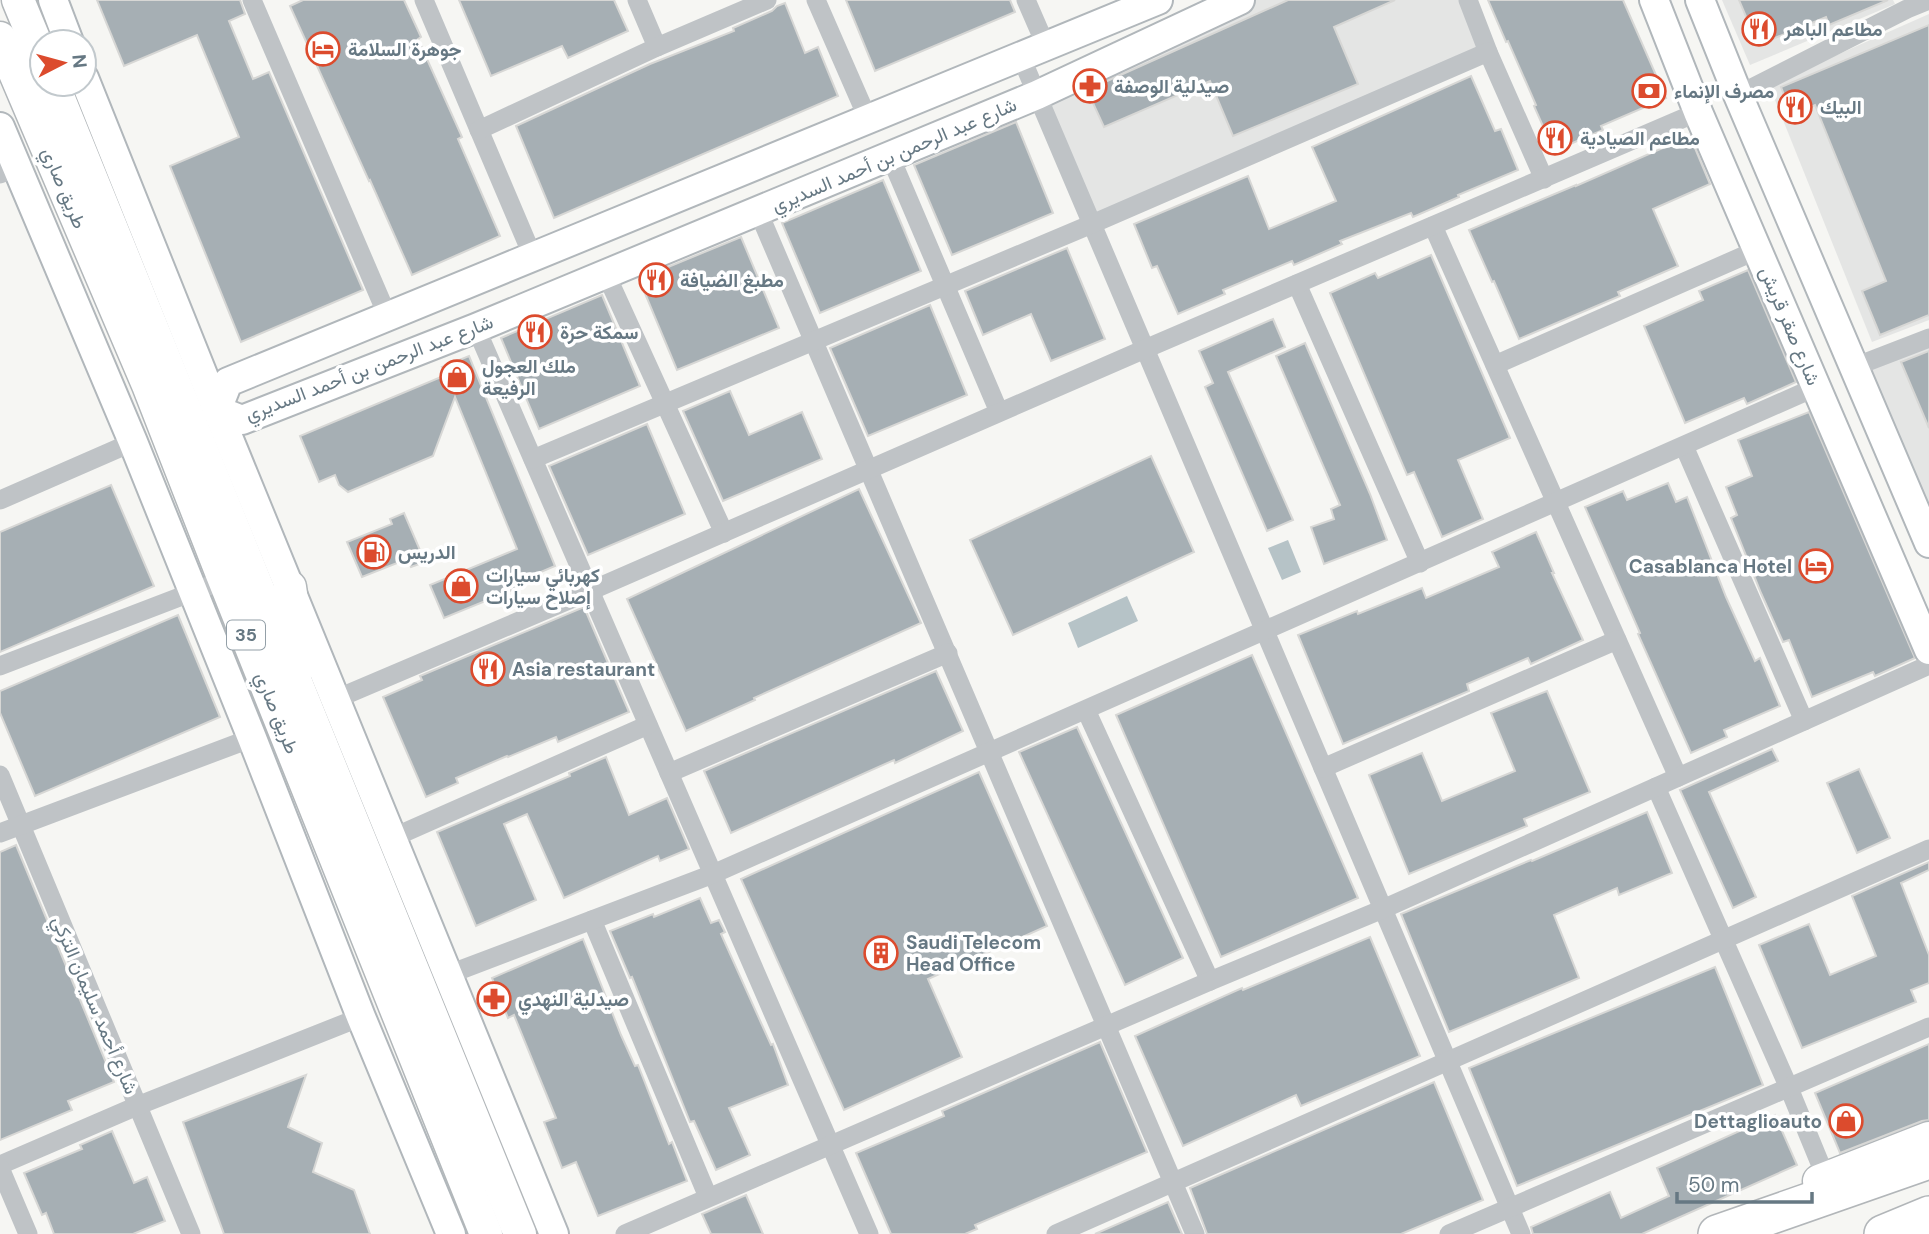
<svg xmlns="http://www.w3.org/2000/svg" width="1929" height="1234" viewBox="0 0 1929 1234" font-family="'DM Sans',Vazirmatn,sans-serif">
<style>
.built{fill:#e4e5e4}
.water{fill:#b6c3c7}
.building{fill:#a6afb4;stroke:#d7d7d5;stroke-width:2}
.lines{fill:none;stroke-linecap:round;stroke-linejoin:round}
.secondary-casing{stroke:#b1b7bb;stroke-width:32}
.primary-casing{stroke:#b2b7ba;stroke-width:35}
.highway-casing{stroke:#b2b6b9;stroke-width:40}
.street{stroke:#bfc3c6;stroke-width:19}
.secondary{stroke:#fff;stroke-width:28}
.primary{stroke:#fff;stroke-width:32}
.highway{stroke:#fff;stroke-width:37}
.labels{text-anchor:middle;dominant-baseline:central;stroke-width:7;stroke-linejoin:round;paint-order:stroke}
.shield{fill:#fff;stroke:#94a0a8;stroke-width:2}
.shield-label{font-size:18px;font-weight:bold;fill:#667883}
.poi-label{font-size:19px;font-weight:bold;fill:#667883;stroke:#fff;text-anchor:start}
.street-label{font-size:19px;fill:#667883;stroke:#fff}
</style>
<rect width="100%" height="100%" fill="#f6f6f3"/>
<!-- built -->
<g class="built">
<path d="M1254,0h209l19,48 -387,169 -52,-120z"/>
<path d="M1722,0h171l2,4 -145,61z"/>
<path d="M1929,14v306l-57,22 -103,-257z"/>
<path d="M1929,345v163l-62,-139z"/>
</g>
<!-- water -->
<g class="water">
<path d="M1288,540l13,32 -19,8 -14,-32z"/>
<path d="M1127,596l11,25 -60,27 -10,-25z"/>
</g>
<!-- building -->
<g class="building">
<path d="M97,0h143l5,14 -16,7 24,58 16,-7 94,218 -122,52 -71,-176 69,-29 -42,-102 -73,31z"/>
<path d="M303,0h101l17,37 -3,2 44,98 -4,2 42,97 -88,39 -42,-95 -1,1 -79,-175z"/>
<path d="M459,0h155l14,31 -60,27 -6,-12 -71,30z"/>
<path d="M846,0h164l5,12 -140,59z"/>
<path d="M1288,0h107l-61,27 24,57 -125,52 -23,-55 -106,46 -17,-37z"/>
<path d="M1488,0h135l43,98 -65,28 2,4 -49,21 -20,-45 2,-1 -28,-64 -2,1z"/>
<path d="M1739,0h149l-59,25 -3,-8 -68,28z"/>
<path d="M785,3l20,50 13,-6 20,49 -284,122 -38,-92 134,-62 84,-33 -1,-3 39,-17 5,-5z"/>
<path d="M1929,25v290l-49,20 -18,-44 24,-10 -71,-176 -23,10 -11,-28z"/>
<path d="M1471,76l24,55 6,-2 17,41 -60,25 1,2 -46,20 -2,-4 -71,28 2,3 -48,21 -2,-4 -69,29 2,4 -47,20 -21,-48 -5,2 -18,-44 114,-48 21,53 67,-28 -24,-54z"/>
<path d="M1016,122l37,91 -101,42 -38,-90z"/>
<path d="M1690,136l20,48 -57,25 25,57 -60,26 2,4 -101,43 -25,-58 -2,1 -23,-52 107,-45v1z"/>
<path d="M883,180l38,91 -101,42 -38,-90z"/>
<path d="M741,237l38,91 -102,42 -38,-91z"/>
<path d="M1067,248l38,91 -54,22 -20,-47 -48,21 -18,-44z"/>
<path d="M1431,255l79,183 -52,22 25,59 -41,18 -28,-65 -7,3 -77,-182 45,-20 3,5z"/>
<path d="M1748,270l48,112 -49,22 -3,-6 -59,25 -41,-97 59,-26 -4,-9z"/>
<path d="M602,295l38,91 -101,43 -38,-91z"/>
<path d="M930,305l37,90 -99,41 -38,-88z"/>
<path d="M1273,319l12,28 -57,25 65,148 -26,11 -62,-144 8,-4 -14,-32z"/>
<path d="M1305,343l65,151 17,46 -63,24 -13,-37 23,-8 -3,-10 9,-4 -64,-149z"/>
<path d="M1929,351v77l-28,-66z"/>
<path d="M469,356l86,210 -40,17 2,5 -73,30 -14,-33 87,-36 -62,-152 -22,59 -85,36 -9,-7 -4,-10 -16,7 -19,-46 146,-61 -4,-8z"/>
<path d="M730,391l19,44 53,-23 20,47 -99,42 -40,-90z"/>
<path d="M1809,412l106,246 -40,18 -2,-4 -61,25 -23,-57 -6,2 -22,-49 -30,-75 6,-3 -11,-28 26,-11 -14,-36z"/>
<path d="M647,424l38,90 -97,41 -39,-89z"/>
<path d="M1151,456l43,96 -181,83 -43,-95z"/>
<path d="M1668,483l8,19 11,-5 39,100 29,64 5,-3 20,48 -56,24 3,7 -36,16 -53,-119 2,-1 -55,-126 38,-16 4,9z"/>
<path d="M111,485l43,101 -154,66v-120z"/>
<path d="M859,489l62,134 -167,75 1,2 -69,31 -59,-132z"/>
<path d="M404,513l21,49 -14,5 -4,-8 -45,18 -15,-35 45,-18 -2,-5z"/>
<path d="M1536,532l18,41h-2l31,67 -52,24 -3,-6 -61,26 2,7 -126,53 -45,-109 59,-24 1,3 64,-26 4,10 73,-31 -7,-15z"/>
<path d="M584,607l45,105 -71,30 -2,-5 -48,20 -1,-1 -51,22 2,5 -32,14 -43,-100 39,-17 -2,-4z"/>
<path d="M178,615l42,102 -185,79 -35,-83v-22z"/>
<path d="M1252,655l106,243 -137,59 -105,-242z"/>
<path d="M936,671l27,60 -68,32 -1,-3 -163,73 -27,-62z"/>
<path d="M1547,691l43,101 -66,27 3,7 -118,48 -40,-99 53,-22 20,48 73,-30 -24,-58z"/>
<path d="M1077,727l106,231 -58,27 -106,-233z"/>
<path d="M1772,749l6,12 -69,31 47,105 -23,11 -53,-118z"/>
<path d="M606,757l23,58 38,-17 22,51 -29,12 -2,-5 -94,42 -37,-84 -23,10 32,76 -60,26 -39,-94 133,-56 -1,-3z"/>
<path d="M1859,769l31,69 -33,15 -30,-70z"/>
<path d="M979,772l68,154 -119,53 34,78 -118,53 -103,-231z"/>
<path d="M1647,812l25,61 -53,22 -2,-7 -63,27 25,63 -130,54 -48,-118 130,-54 1,1z"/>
<path d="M16,845l98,237 -46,19 4,9 -72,30v-288z"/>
<path d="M1929,862v8l-28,13 28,72v28l-18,7 5,12 -114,46 -43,-103 50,-21 21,51 46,-19 -24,-60z"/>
<path d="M700,898l11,25 8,-3 6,12 -4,2 50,111 2,-1 15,41 -59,23 21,47 -34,15 -22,-49 -4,1 -58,-145 -2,1 -20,-47 43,-17 1,3z"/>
<path d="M1370,937l50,119 -119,50 -5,-11 -113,51 -48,-110 107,-48 1,2z"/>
<path d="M583,939l38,96 14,31 3,-1 31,79 3,-2 15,39 -89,35 -22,-54 -14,6 -18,-46 12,-4 -42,-103 -6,3 -16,-40z"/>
<path d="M1715,967l48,118 -246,101 -48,-118z"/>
<path d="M1100,1042l47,110 -172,73 2,4 -12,5h-74l-35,-81 88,-37 -2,-5z"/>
<path d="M1929,1044v76l-7,1 -82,32 -25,-60z"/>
<path d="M306,1075l-18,52 34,16 -9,29 41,18 16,44h-146l-41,-112z"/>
<path d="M1434,1082l49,118 -82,34h-194l-17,-46z"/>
<path d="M1775,1115l22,50 -155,69h-109l-2,-7 79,-35 11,26 48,-22 -12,-28z"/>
<path d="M112,1131l22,52 13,-6 18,44 -32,13h-79l-8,-21 -4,2 -18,-42 58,-24 -2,-4z"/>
<path d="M746,1195l17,39h-52l-9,-20z"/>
<path d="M1168,1202l14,32h-87z"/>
</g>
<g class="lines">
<defs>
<g id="secondary">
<path d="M53,0l16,42"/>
<path d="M1158,0l-930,382 -11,28 25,10 234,-92 561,-233 203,-95"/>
<path d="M1654,0l44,112 231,538"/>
<path d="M1700,0l38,95 191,448"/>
<path d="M84,78l133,332 337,824"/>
<path d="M0,127l133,315 119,296 109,279 90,217"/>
</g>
<g id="primary">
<path d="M18,0l24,58"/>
<path d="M0,38l148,347 73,187 265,662"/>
<path d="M53,84l467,1150"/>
<path d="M290,587l11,77"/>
<path d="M1819,1181l110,-43"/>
</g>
<g id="highway">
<path d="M1717,1234l212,-74"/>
<path d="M1883,1234l46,-19"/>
</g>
</defs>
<!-- secondary casing -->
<use href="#secondary" class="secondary-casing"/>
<!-- primary casing -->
<use href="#primary" class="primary-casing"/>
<!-- highway casing -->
<use href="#highway" class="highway-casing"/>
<!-- street -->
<g class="street">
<path d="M252,0l136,317"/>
<path d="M424,0l109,257"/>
<path d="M637,0l20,47"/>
<path d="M816,0l52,119"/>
<path d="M1026,0l20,46"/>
<path d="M1468,0l20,52 56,127"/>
<path d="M1021,57l500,1177"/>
<path d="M1738,95l169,-86 22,-9"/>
<path d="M479,130l178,-83 110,-47"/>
<path d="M890,156l109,256"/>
<path d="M0,174l17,-7"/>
<path d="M758,211l437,1023"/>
<path d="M1433,226l245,551"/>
<path d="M606,274l118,259"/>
<path d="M1297,284l123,279"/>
<path d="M476,328l393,906"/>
<path d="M1495,365l262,-115"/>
<path d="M1854,367l75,-29"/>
<path d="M1684,446l120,275"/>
<path d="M533,459l559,-235 396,-172"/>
<path d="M0,500l133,-58"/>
<path d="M0,666l224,-86"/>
<path d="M336,699l254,-108 555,-242 553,-237"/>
<path d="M1086,710l124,271"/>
<path d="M1323,768l294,-128"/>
<path d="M669,773l279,-120"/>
<path d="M0,775l191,459"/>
<path d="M1656,787l133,301 37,90"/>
<path d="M0,833l252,-95"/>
<path d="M392,838l256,-113"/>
<path d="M592,920l116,277"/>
<path d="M447,975l266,-101 1103,-487"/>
<path d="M0,1165l137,-59 224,-89"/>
<path d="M0,1168l28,66"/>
<path d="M625,1234l585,-253 173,-72 546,-244"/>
<path d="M1056,1234l873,-385"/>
<path d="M1449,1234l480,-207"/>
</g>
<!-- secondary -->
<use href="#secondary" class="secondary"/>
<!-- primary -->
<use href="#primary" class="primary"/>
<!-- highway -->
<use href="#highway" class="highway"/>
</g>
<!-- icons -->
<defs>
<symbol id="restaurant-ring" viewBox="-11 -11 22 22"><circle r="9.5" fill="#fff" stroke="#dc4b2d" stroke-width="1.5"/><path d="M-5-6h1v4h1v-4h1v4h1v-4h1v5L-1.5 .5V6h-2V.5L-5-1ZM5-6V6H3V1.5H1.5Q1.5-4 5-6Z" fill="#dc4b2d"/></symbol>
<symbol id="hotel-ring" viewBox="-11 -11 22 22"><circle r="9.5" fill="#fff" stroke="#dc4b2d" stroke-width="1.5"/><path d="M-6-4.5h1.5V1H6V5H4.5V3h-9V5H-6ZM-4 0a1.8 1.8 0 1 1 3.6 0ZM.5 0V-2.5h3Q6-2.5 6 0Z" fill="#dc4b2d"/></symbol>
<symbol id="pharmacy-ring" viewBox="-11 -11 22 22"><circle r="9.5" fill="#fff" stroke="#dc4b2d" stroke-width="1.5"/><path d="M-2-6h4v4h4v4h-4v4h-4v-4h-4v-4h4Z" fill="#dc4b2d"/></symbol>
<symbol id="bank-ring" viewBox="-11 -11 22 22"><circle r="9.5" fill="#fff" stroke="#dc4b2d" stroke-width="1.5"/><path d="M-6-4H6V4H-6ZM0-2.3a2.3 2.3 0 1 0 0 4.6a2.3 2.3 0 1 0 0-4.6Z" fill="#dc4b2d"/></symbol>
<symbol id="shop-ring" viewBox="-11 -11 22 22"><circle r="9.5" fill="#fff" stroke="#dc4b2d" stroke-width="1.5"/><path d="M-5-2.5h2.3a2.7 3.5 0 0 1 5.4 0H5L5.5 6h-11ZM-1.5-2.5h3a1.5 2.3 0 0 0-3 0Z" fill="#dc4b2d"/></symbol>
<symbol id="fuel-ring" viewBox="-11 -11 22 22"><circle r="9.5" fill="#fff" stroke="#dc4b2d" stroke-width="1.5"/><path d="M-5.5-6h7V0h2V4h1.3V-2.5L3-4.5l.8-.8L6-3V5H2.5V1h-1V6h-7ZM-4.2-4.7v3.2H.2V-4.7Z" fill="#dc4b2d"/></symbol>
<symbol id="building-ring" viewBox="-11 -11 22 22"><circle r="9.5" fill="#fff" stroke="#dc4b2d" stroke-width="1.5"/><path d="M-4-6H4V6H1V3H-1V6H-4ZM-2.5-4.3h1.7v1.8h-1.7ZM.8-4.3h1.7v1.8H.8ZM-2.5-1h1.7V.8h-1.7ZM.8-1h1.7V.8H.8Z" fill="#dc4b2d"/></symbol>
</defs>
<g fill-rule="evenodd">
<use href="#restaurant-ring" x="1740" y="10" width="38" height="38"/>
<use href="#hotel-ring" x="304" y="30" width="38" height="38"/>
<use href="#pharmacy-ring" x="1071" y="67" width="38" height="38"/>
<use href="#bank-ring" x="1630" y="72" width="38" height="38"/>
<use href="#restaurant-ring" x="1776" y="88" width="38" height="38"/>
<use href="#restaurant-ring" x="1536" y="119" width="38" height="38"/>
<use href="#restaurant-ring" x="637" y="261" width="38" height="38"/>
<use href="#restaurant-ring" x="516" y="313" width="38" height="38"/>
<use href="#shop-ring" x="438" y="358" width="38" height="38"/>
<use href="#fuel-ring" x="355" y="533" width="38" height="38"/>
<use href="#hotel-ring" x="1797" y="547" width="38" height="38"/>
<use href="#shop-ring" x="442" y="567" width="38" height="38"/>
<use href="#restaurant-ring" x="469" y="650" width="38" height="38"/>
<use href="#building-ring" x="862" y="934" width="38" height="38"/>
<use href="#pharmacy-ring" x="475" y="980" width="38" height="38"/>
<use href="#shop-ring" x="1827" y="1102" width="38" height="38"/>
</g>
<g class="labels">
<!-- shield labels -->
<rect class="shield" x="227" y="620.5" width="38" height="29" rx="5"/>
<g class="shield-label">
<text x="246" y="635">35</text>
</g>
<!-- poi labels -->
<g class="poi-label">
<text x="1784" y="29">مطاعم الباهر</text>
<text x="348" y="49">جوهرة السلامة</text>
<text x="1114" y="86">صيدلية الوصفة</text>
<text x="1674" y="91">مصرف الإنماء</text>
<text x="1820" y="107">البيك</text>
<text x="1580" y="138">مطاعم الصيادية</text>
<text x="680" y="280">مطبغ الضيافة</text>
<text x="560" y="332">سمكة حرة</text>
<text x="482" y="366">ملك العجول<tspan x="482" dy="22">الرفيعة</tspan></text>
<text x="398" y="552">الدريس</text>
<text x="1792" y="566" text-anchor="end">Casablanca Hotel</text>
<text x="486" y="575">كهربائي سيارات<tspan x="486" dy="22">إصلاح سيارات</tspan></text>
<text x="512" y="669">Asia restaurant</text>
<text x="906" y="942">Saudi Telecom<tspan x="906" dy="22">Head Office</tspan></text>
<text x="518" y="999">صيدلية النهدي</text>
<text x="1822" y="1121" text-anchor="end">Dettaglioauto</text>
</g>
<!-- street labels -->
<g class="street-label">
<text transform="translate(894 155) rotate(-23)">شارع عبد الرحمن بن أحمد السديري</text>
<text transform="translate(64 188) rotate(67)">طريق صاري</text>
<text transform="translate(1790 326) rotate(67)">شارع صقر قريش</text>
<text transform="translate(369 368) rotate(-21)">شارع عبد الرحمن بن أحمد السديري</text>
<text transform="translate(277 713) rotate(68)">طريق صاري</text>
<text transform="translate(95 1005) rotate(67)">شارع أحمد سليمان التركي</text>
</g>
</g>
<!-- north arrow -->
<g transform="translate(63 63) rotate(84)"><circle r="33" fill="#ffffff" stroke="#c2c9cd" stroke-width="2"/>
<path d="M0-5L12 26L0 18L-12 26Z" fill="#dc4b2d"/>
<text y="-10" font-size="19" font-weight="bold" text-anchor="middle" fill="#667883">N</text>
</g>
<!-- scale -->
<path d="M1677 1192v10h135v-10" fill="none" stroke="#667883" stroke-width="3.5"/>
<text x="1688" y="1192" font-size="21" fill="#667883" stroke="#ffffff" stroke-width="5" paint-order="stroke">50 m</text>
</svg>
